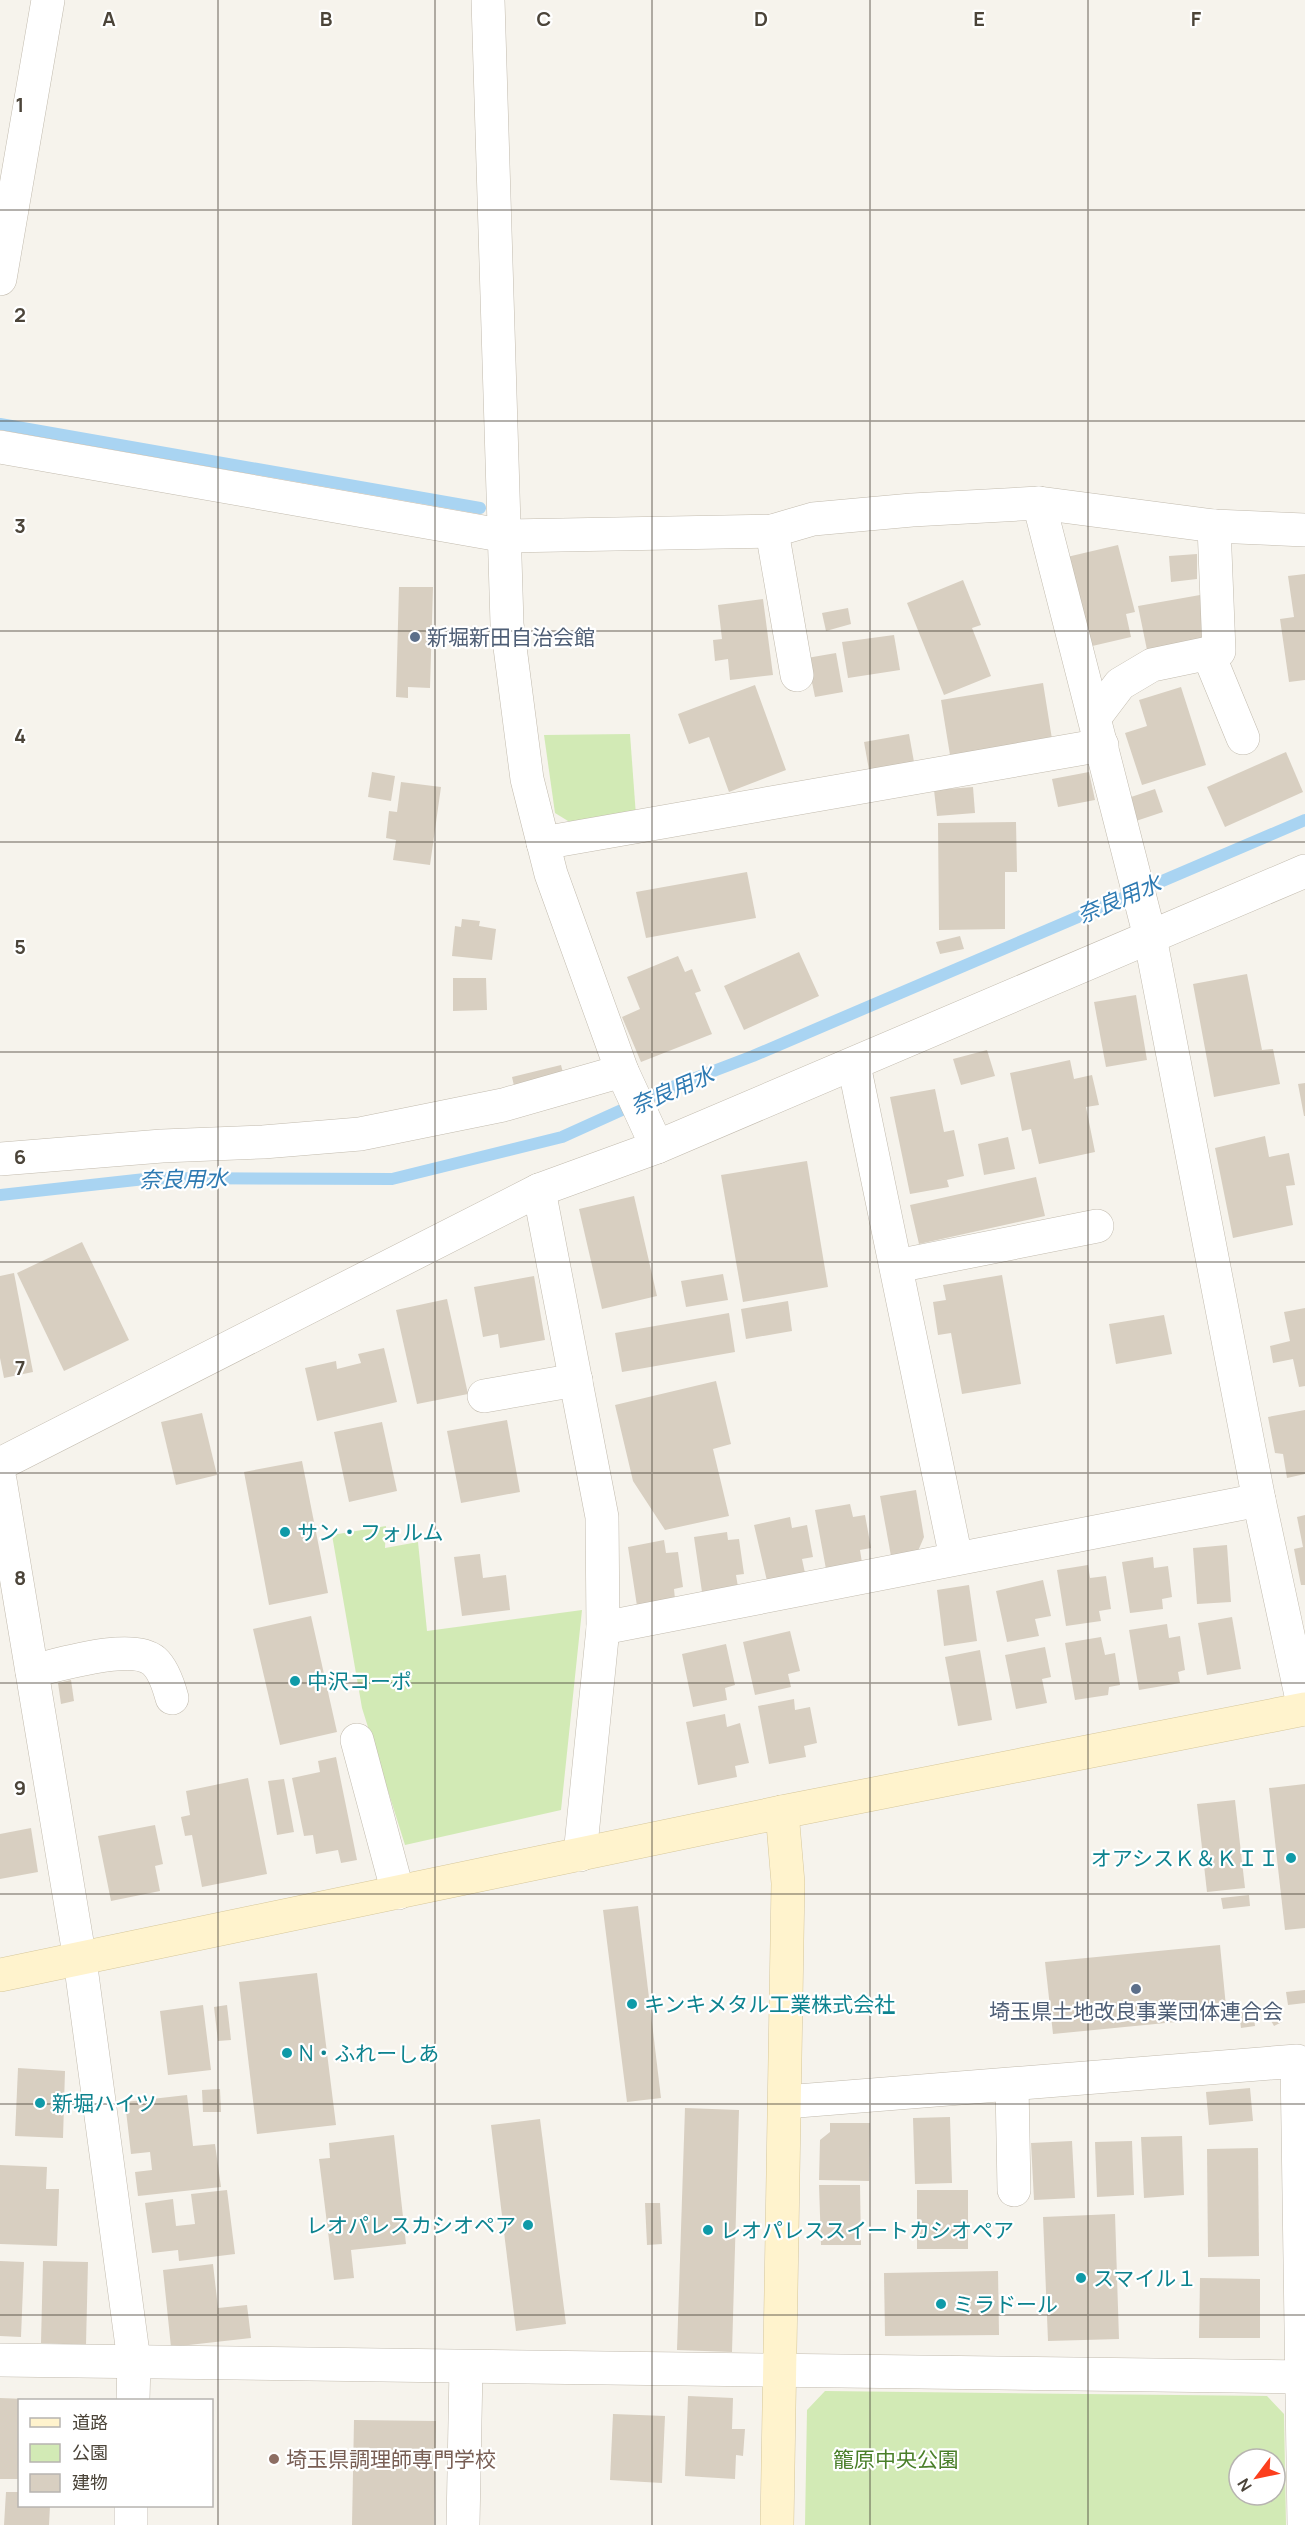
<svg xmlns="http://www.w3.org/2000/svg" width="1305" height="2525" viewBox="0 0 1305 2525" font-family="Manrope,'Noto Sans JP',sans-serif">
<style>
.green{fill:#d2eab5;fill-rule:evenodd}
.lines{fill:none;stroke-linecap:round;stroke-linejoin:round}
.stream{stroke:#a9d4f2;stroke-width:12}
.building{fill:#d8cfc1}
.street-casing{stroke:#c2bbae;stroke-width:34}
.secondary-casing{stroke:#d6c79b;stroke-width:34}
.street{stroke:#fff;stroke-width:33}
.secondary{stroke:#fff3cd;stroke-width:33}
.grid{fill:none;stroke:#4b4439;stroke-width:1.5;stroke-opacity:0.55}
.service-dot{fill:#5c6f8a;stroke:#fff;stroke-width:2}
.culture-dot{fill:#0f9aa8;stroke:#fff;stroke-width:2}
.education-dot{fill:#8d6e63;stroke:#fff;stroke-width:2}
.labels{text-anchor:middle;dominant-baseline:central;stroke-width:4.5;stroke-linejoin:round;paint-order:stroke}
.service-label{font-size:21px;fill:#4e5e75;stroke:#fff;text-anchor:start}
.culture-label{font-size:21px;fill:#0d838f;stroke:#fff;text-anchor:start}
.education-label{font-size:21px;fill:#785e54;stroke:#fff;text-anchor:start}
.park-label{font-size:21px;fill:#4a7f2a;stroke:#fff}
.water-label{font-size:22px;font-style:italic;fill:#2e7ab2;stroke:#fff}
.grid-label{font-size:20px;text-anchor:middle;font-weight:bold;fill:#4b4439;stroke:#fff;stroke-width:4.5;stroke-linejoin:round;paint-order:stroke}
</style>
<rect width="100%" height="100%" fill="#f6f3ec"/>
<!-- green -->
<g class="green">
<path d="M630,734l6,82 -63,8 -18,-11 -11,-78z"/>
<path d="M386,1526l-1,22 33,-6 9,89 155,-21 -21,200 -156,35 -43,-137 -30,-173z"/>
<path d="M825,2391l442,5 17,18 2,111h-481l2,-115zM1239,2459h36v36h-36z"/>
</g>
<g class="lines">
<!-- stream -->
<g class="stream">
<path d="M0,424l480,84"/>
<path d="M0,1195l154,-17 238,1 170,-42 115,-52 76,-29 552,-236"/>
</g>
</g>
<!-- building -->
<g class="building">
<path d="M1118,545l17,67 -9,2 5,23 -43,10 -21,-90z"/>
<path d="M1197,554v25l-26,3 -2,-26z"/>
<path d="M1305,574v106l-16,2 -9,-63 14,-2 -6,-41z"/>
<path d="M963,580l18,45 -9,3 19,48 -47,19 -37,-92z"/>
<path d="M399,587h34l-3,101 -22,-1v11l-12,-1z"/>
<path d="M1200,595l8,44 -61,11 -9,-44z"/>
<path d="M763,599l10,76 -43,5 -2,-21 -13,2 -2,-21 9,-1 -4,-34z"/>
<path d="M848,608l3,16 -25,7 -4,-18z"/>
<path d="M894,635l6,35 -52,8 -6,-36z"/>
<path d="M836,653l7,39 -28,5 -8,-39z"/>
<path d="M1043,683l9,56 -102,16 -9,-55z"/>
<path d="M755,685l31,85 -57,22 -20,-55 -20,7 -11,-30z"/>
<path d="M1181,687l25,78 -64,20 -17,-52 22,-7 -8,-26z"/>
<path d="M909,734l5,28 -45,8 -5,-28z"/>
<path d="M1286,752l17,40 -78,35 -18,-40z"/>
<path d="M372,772l23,4 -4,25 -23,-4z"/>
<path d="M1089,772l6,28 -37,7 -6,-28z"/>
<path d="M401,782l40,5 -11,78 -37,-5 3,-20 -10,-2 3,-27 8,1z"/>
<path d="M973,787l2,26 -38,3 -3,-26z"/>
<path d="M1155,789l8,23 -27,9 -8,-23z"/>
<path d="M1016,822l1,50h-12v57l-66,1 -1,-107z"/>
<path d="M747,872l9,46 -110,20 -10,-46z"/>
<path d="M462,919l18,2 -1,5 17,3 -4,31 -40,-4 3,-30 6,1z"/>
<path d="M960,936l4,13 -24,5 -4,-12z"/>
<path d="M799,952l20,44 -75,34 -20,-44z"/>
<path d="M678,956l7,16 7,-3 9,22 -6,2 17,41 -71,28 -19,-45 18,-8 -13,-32z"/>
<path d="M1247,974l15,76 11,-1 7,35 -66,13 -21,-113z"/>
<path d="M453,978h33l1,32 -34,1z"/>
<path d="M1136,995l11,65 -41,7 -12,-65z"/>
<path d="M987,1050l8,26 -34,9 -8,-26z"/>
<path d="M1070,1060l4,19 18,-4 7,30 -13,2 9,45 -56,12 -8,-35 -9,2 -12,-58z"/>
<path d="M561,1065l3,12 -49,13 -3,-13z"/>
<path d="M1305,1083v33h-1l-6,-32z"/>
<path d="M935,1089l9,43 10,-2 10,46 -17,4 2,7 -39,7 -20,-97z"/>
<path d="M1265,1136l4,21 20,-4 6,32 -9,1 7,39 -60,13 -18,-90z"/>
<path d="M1008,1137l7,32 -31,6 -6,-31z"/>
<path d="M807,1161l21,126 -85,15 -22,-127z"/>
<path d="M1036,1177l9,39 -126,28 -9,-39z"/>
<path d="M634,1196l23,100 -55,13 -23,-100z"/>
<path d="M82,1242l47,98 -65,31 -47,-98z"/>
<path d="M14,1273l19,99 -29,6 -4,-20v-82z"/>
<path d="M723,1274l5,26 -42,7 -5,-26z"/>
<path d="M1002,1275l19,109 -59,10 -11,-61 -13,2 -5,-33 13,-2 -3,-15z"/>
<path d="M534,1276l11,64 -45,8 -2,-14 -15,3 -9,-50z"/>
<path d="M447,1299l21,95 -51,10 -21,-94z"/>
<path d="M788,1301l4,30 -46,8 -5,-30z"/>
<path d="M1305,1308v78l-6,1 -6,-28 -20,4 -3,-17 20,-5 -6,-29z"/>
<path d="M729,1313l6,39 -113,20 -7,-39z"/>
<path d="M1164,1315l8,39 -56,10 -7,-40z"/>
<path d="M384,1348l13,54 -80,19 -12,-53 31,-7 1,8 24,-6 -3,-9z"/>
<path d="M716,1381l15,63 -18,5 16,67 -64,14 -32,-49 -18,-76z"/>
<path d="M1305,1410v64l-18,4 -4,-24 -8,-1 -7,-36z"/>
<path d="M202,1413l15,62 -41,10 -15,-63z"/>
<path d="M507,1420l13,72 -59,11 -14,-72z"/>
<path d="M382,1422l15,69 -48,11 -15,-70z"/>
<path d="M302,1461l26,132 -59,12 -25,-133z"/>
<path d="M916,1490l8,47 -6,14 -27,5 -11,-60z"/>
<path d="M850,1504l3,13 12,-2 6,33 -11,2 2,13 -36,6 -11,-59z"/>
<path d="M1305,1515v70h-4l-7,-36 9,-2 -6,-30z"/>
<path d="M790,1517l2,11 15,-3 6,32 -11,2 3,14 -38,8 -13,-56z"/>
<path d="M727,1532l1,8 11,-1 5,35 -8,1 2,12 -36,5 -8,-55z"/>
<path d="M664,1540l2,13 12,-1 5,35 -9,2 1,10 -38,7 -9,-59z"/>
<path d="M1227,1545l4,57 -34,2 -4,-56z"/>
<path d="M480,1554l3,24 23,-3 4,35 -48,6 -8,-59z"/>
<path d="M1153,1557l1,11 14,-2 4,31 -10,2 1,10 -33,4 -8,-51z"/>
<path d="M1088,1565l2,13 16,-2 5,33 -12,2 2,10 -35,5 -9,-56z"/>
<path d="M1043,1580l8,36 -16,3 4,17 -32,6 -11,-51z"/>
<path d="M969,1585l8,56 -33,5 -7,-56z"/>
<path d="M311,1616l26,116 -57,13 -27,-116z"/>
<path d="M1232,1617l9,52 -34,6 -9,-52z"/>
<path d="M1167,1624l2,14 11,-2 5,34 -7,2 2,11 -41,7 -10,-60z"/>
<path d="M790,1631l10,40 -12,3 3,13 -36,8 -12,-53z"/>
<path d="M1101,1637l4,18 10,-2 5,32 -11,2 -1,8 -33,5 -10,-57z"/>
<path d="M726,1644l9,41 -10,3 2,12 -34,7 -11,-53z"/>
<path d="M1045,1647l6,30 -9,2 5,24 -31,6 -11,-54z"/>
<path d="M980,1650l12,70 -34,6 -13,-69z"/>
<path d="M71,1680l3,21 -13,3 -3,-21z"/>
<path d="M794,1699l1,11 15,-3 7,36 -13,3 2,11 -37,7 -11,-58z"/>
<path d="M725,1714l2,13 13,-4 9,40 -14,3 2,11 -39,8 -12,-63z"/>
<path d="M336,1757l21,103 -16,3 -3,-13 -22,4 -3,-19 -9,1 -12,-58 28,-6 -2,-11z"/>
<path d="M248,1778l19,96 -65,13 -10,-52 -7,1 -4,-19 9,-2 -4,-24z"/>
<path d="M284,1779l10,53 -17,3 -9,-54z"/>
<path d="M1305,1784v144l-20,2 -16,-142z"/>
<path d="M1235,1800l10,88 -38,4 -10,-88z"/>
<path d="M155,1825l8,39 -8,2 5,25 -49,10 -13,-65z"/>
<path d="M31,1828l7,44 -38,7v-45z"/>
<path d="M1249,1895l1,11 -27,3 -2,-11z"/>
<path d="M638,1906l23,192 -34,4 -24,-192z"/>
<path d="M1220,1945l7,72 -174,17 -8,-72z"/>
<path d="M317,1973l19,152 -79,9 -18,-152z"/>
<path d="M1305,1990v13l-17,2 -2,-13z"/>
<path d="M203,2005l8,65 -43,5 -8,-64z"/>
<path d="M227,2005l4,35 -13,1 -4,-34z"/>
<path d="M1274,2008l8,14 -8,4 -8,-14z"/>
<path d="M1253,2011l2,15 -14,2 -2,-16z"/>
<path d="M18,2068l47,3 -2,67 -48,-2z"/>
<path d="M1250,2088l3,33 -44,4 -3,-33z"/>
<path d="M220,2089l1,23h-18l-1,-22z"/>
<path d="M187,2095l6,51 22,-2 6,43 -83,9 -3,-24 17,-2 -2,-18 -19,2 -6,-52z"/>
<path d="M685,2108l54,2 -7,242 -55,-2z"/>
<path d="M950,2117l2,66 -37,1 -2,-66z"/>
<path d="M540,2119l26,205 -50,7 -25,-206z"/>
<path d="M830,2123h40l-1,58 -50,-1 1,-40 10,-8z"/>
<path d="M394,2135l12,109 -55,6 3,28 -20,2 -15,-121 11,-1 -1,-15z"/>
<path d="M1182,2136l2,59 -40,3 -3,-61z"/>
<path d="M1072,2141l3,57 -41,2 -3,-57z"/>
<path d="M1132,2141l2,54 -37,2 -2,-55z"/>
<path d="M1258,2148l1,108 -51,1 -1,-108z"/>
<path d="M0,2165l47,2 -1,22h13l-2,57 -57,-2z"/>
<path d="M819,2185h41l1,60h-40z"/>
<path d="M227,2190l8,64 -56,7 -1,-11 -26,3 -7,-50 28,-4 3,27 19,-2 -4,-30z"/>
<rect x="917" y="2190" width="51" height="59"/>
<path d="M645,2203h15l2,41 -15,1z"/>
<path d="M1115,2214l4,125 -71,2 -5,-124z"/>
<path d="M0,2261l24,1 -3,75 -21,-1z"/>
<path d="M43,2261l45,1 -2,83 -45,-2z"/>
<path d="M213,2264l5,44 29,-3 4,33 -80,9 -8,-77z"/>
<path d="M998,2271l1,64 -114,1 -1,-63z"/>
<path d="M1200,2278l60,1v59h-61z"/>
<path d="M688,2396l45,2 -1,31h13l-2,27 -7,-1 -1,24 -50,-3z"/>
<path d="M0,2398l26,1v1h-6v79h-20z"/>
<path d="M613,2414l52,2 -3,67 -52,-3z"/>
<path d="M354,2420l82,1 -2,104h-82z"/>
<path d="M6,2492h14v14h30l-1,19h-45z"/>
</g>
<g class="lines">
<defs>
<g id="street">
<path d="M488,0l19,624 20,155 24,95 71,197 35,76"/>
<path d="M0,279l48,-279"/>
<path d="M0,447l506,89 266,-5 41,-12 99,-9 127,-7 175,23 91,4"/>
<path d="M1039,503l111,434 109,563 45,209"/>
<path d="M772,531l25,144"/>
<path d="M1208,653l35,85"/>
<path d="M1095,717l25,-33 32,-19 67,-14 -5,-125"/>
<path d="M543,843l559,-98"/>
<path d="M854,1065l102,493"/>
<path d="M0,1159l162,-13 101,-4 97,-8 143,-29 119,-34"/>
<path d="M539,1190l63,327 1,111 -23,227"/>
<path d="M897,1266l200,-40"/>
<path d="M484,1396l92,-16"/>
<path d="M0,1464l539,-274 118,-43 648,-276"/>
<path d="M0,1480l80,480 54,401 -1,39"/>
<path d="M603,1628l656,-128"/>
<path d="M32,1671c27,-6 100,-29 122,-10 9,8 15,26 18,37"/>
<path d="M357,1740l41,153"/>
<path d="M1012,2085l2,105"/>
<path d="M785,2102l512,-41 7,464"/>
<path d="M0,2360l1302,17"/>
<path d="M131,2525v-19"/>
<path d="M463,2525l3,-157"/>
</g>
<g id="secondary">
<path d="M0,1975l782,-163 523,-103"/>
<path d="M777,2525l11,-642 -6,-71"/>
</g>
</defs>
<!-- street casing -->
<use href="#street" class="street-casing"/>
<!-- secondary casing -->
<use href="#secondary" class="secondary-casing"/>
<!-- street -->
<use href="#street" class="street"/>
<!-- secondary -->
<use href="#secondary" class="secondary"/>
</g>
<!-- grid -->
<path class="grid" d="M218,0v2525M435,0v2525M652,0v2525M870,0v2525M1088,0v2525M0,210h1305M0,421h1305M0,631h1305M0,842h1305M0,1052h1305M0,1262h1305M0,1473h1305M0,1683h1305M0,1894h1305M0,2104h1305M0,2315h1305"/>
<!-- markers -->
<g class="service-dot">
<circle cx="415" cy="637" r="6"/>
<circle cx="1136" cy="1989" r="6"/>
</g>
<g class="culture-dot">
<circle cx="285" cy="1532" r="6"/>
<circle cx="295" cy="1681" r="6"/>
<circle cx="1291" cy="1858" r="6"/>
<circle cx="632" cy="2004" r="6"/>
<circle cx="287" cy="2053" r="6"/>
<circle cx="40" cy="2103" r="6"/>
<circle cx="528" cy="2225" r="6"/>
<circle cx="708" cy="2230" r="6"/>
<circle cx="1081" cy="2278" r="6"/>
<circle cx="941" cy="2304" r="6"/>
</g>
<circle class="education-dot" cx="274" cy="2459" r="6"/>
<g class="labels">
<!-- service labels -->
<g class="service-label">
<text x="427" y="637">新堀新田自治会館</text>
<text x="1136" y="2011" text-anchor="middle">埼玉県土地改良事業団体連合会</text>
</g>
<!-- culture labels -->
<g class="culture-label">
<text x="297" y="1532">サン・フォルム</text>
<text x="307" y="1681">中沢コーポ</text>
<text x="1279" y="1858" text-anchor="end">オアシスＫ＆ＫＩＩ</text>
<text x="644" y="2004">キンキメタル工業株式会社</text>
<text x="299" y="2053">N・ふれーしあ</text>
<text x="52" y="2103">新堀ハイツ</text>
<text x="516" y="2225" text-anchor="end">レオパレスカシオペア</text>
<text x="720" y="2230">レオパレススイートカシオペア</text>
<text x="1093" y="2278">スマイル１</text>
<text x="953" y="2304">ミラドール</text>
</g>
<!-- education labels -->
<g class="education-label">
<text x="286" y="2459">埼玉県調理師専門学校</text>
</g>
<!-- park labels -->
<g class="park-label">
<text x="896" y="2459">籠原中央公園</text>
</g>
<!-- water labels -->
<g class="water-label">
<text transform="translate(1119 899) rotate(-23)">奈良用水</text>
<text transform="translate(672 1090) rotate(-23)">奈良用水</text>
<text transform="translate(183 1179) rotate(-1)">奈良用水</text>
</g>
</g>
<g class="grid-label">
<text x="109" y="26">A</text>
<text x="326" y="26">B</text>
<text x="544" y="26">C</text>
<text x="761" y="26">D</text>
<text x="979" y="26">E</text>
<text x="1196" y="26">F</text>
<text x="20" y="112">1</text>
<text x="20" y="322">2</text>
<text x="20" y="533">3</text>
<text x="20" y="743">4</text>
<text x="20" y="954">5</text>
<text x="20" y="1164">6</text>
<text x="20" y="1375">7</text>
<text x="20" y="1585">8</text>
<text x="20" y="1795">9</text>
</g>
<!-- legend -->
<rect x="18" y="2399" width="195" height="108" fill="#ffffff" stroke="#b7b4b0" stroke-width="1.5"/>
<rect x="30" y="2418" width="30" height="9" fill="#fff3cd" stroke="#b7b4b0" stroke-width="1.5"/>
<text x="72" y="2429" font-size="18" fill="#4b4439">道路</text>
<rect x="30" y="2444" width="30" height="18" fill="#d2eab5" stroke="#b7b4b0" stroke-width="1.5"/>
<text x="72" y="2459" font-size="18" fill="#4b4439">公園</text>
<rect x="30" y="2474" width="30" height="18" fill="#d8cfc1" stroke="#b7b4b0" stroke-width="1.5"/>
<text x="72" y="2489" font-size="18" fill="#4b4439">建物</text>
<!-- north arrow -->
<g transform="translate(1257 2477) rotate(238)"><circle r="28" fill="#ffffff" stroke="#b7b4b0" stroke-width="1.5"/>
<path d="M0-4.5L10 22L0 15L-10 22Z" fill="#fc3f1d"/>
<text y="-9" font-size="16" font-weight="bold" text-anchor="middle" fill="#4b4439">N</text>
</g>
</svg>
